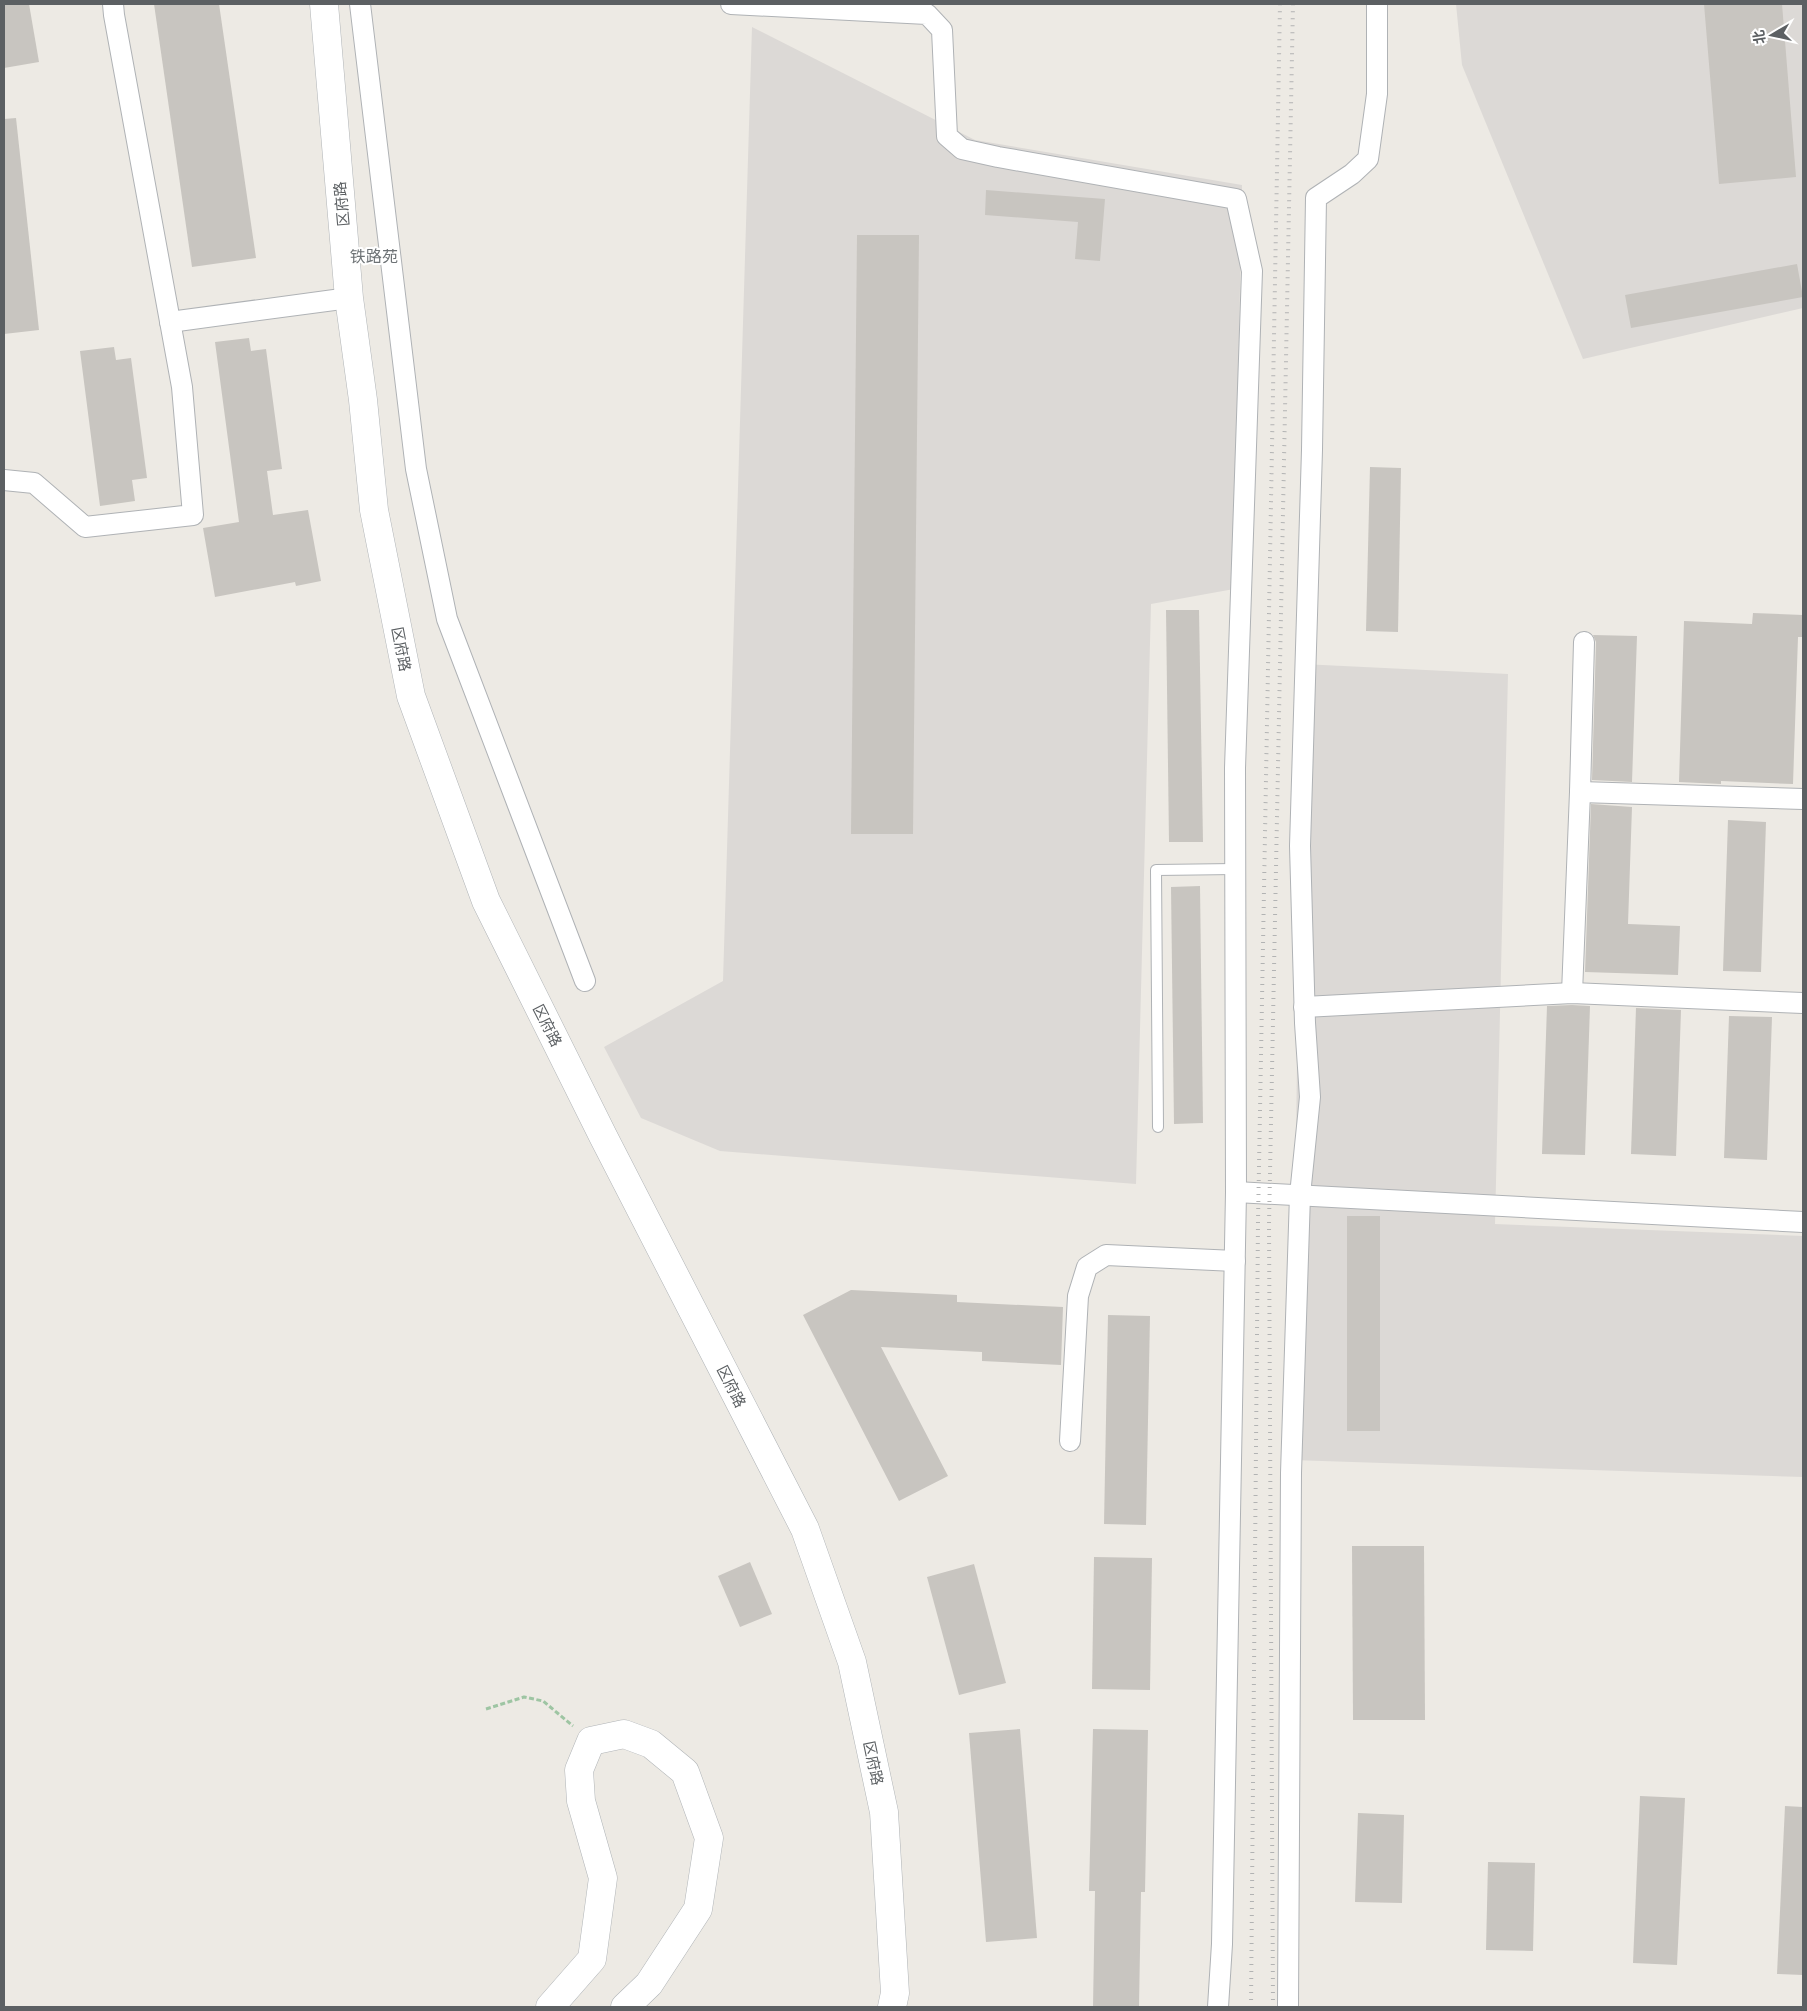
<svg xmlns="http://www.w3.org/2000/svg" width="1807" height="2011" viewBox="0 0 1807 2011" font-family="'Exo 2','Noto Sans SC',sans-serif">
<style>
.industrial{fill:#dcd9d6}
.building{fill:#c8c5c0}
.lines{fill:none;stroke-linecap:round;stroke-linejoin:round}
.lane-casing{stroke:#afb2b5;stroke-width:12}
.street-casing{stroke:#afb2b5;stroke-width:22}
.secondary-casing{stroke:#b0b4b7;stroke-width:29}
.path{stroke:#9ec5a3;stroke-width:3;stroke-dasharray:5 2.5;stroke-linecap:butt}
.lane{stroke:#fff;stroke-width:10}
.street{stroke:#fff;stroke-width:20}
.secondary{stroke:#fff;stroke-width:28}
.rail{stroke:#b2b3b3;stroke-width:4;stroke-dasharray:1 6;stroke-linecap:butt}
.labels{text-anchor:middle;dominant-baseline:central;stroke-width:4;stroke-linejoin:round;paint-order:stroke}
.street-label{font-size:15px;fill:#5c6063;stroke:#fff}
.neighbourhood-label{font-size:16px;fill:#6d7275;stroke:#fff}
</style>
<rect width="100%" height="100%" fill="#edeae4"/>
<!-- industrial -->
<g class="industrial">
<path d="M1456,4h347v304l-220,51 -121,-294z"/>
<path d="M752,27l223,113 267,45 -8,404 -83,15 -15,580 -416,-33 -79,-33 -37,-71 119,-66z"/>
<path d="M1302,664l206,10 -13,550 308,12v241l-511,-17z"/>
</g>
<!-- building -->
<g class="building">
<path d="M4,4h25l10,58 -35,6z"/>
<path d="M154,4h65l37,254 -64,9z"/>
<path d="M1704,4h78l14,173 -77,7z"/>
<path d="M16,118l23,212 -35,4v-215z"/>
<path d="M986,190l119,9 -5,62 -25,-2 3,-37 -93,-7z"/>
<path d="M857,235h62l-6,599h-62z"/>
<path d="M1797,264l6,33 -172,31 -6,-33z"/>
<path d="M249,338l2,13 15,-2 16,120 -15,2 6,44 35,-5 13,71 -25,5 -1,-4 -80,15 -12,-69 36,-6 -24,-180z"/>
<path d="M114,347l2,13 15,-2 16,120 -15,2 3,21 -35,5 -20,-155z"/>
<path d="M1370,467l31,1 -3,164 -32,-1z"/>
<path d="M1166,610h33l4,232h-34z"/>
<path d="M1753,613l50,2v22h-5l-5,147 -72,-3v3l-42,-2 5,-161 68,3z"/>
<path d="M1593,635l44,1 -5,146 -40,-2 4,-138z"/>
<path d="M1591,804l41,3 -4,117 52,2 -2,49 -93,-3z"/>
<path d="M1728,820l38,2 -5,150 -38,-1z"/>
<path d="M1200,886l3,237 -29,1 -3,-237z"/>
<path d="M1572,1005l18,1 -5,149 -43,-1 5,-148z"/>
<path d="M1636,1008l45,2 -5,146 -45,-2z"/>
<path d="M1729,1016l43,1 -5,143 -43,-2z"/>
<rect x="1347" y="1216" width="33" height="215"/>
<path d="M851,1290l106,5v7l106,5 -2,58 -79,-4v-9l-101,-5 67,129 -49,25 -96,-186z"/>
<path d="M1108,1315l42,1 -4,209 -42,-1z"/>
<path d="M1352,1546h72l1,174h-72z"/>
<path d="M1094,1557l58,1 -2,132 -58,-1z"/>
<path d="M750,1562l22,52 -32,13 -22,-51z"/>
<path d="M974,1564l32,119 -47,12 -32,-118z"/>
<path d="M1020,1729l17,209 -51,4 -17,-209z"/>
<path d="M1093,1729l55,1 -3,162h-4l-2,115h-46l2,-116h-6z"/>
<path d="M1640,1796l45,2 -8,167 -44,-2z"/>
<path d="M1785,1806l18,1v168l-26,-1z"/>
<path d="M1358,1813l46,2 -2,88 -47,-1z"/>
<path d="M1488,1862l47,1 -2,88 -47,-1z"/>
</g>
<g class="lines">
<defs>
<path id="lane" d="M1158,1127l-2,-257 79,-1"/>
<g id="street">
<path d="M360,4l56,465 31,150 138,362"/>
<path d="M731,4l196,10 15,16 5,106 15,13 36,8 238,42 16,72 -17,497 1,424 -14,752 -4,63"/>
<path d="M170,322l179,-24"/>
<path d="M4,480l30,3 51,44 108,-12 -11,-128 -68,-372 -1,-11"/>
<path d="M1580,792l223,7"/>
<path d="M1572,993l8,-201 4,-150"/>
<path d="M1304,1007l268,-14 231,10"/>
<path d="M1236,1192l567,30"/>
<path d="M1070,1441l8,-145 9,-29 19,-12 129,6"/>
<path d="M1288,2007l3,-534 9,-278 10,-98 -5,-74 -5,-177 12,-396 4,-252 36,-24 16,-15 9,-65v-90"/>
</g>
<g id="secondary">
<path d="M324,4l25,294 14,102 11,110 37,186 75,205 117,235 202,393 47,133 32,150 11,181 -3,14"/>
<path d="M550,2007l42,-48 11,-81 -22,-77 -2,-31 12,-29 33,-7 27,10 34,28 24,66 -11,71 -49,75 -24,23"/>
</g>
</defs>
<!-- lane casing -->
<use href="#lane" class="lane-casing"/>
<!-- street casing -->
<use href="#street" class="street-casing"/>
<!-- secondary casing -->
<use href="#secondary" class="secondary-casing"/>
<!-- path -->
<path class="path" d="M486,1709l38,-12 19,4 30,25"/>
<!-- lane -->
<use href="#lane" class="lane"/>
<!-- street -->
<use href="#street" class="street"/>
<!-- secondary -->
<use href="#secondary" class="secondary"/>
<!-- rail -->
<g class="rail">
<path d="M1251,2007l7,-785 22,-1218"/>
<path d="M1273,2007l-4,-783 24,-1220"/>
</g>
</g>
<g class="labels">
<!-- street labels -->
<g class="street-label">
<text transform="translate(341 204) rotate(-95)">区府路</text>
<text transform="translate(402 649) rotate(79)">区府路</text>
<text transform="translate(548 1025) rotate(63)">区府路</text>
<text transform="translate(732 1386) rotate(63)">区府路</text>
<text transform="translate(874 1763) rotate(78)">区府路</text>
</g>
<!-- neighbourhood labels -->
<g class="neighbourhood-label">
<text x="374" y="255">铁路苑</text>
</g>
</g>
<!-- border -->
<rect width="1807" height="2011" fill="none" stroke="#5c6063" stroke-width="10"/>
<!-- north arrow -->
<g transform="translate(1772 35) rotate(261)" stroke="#ffffff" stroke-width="4" paint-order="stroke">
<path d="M0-4L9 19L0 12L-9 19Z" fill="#5c6063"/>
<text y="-8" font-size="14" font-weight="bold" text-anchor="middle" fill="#5c6063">北</text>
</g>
</svg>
